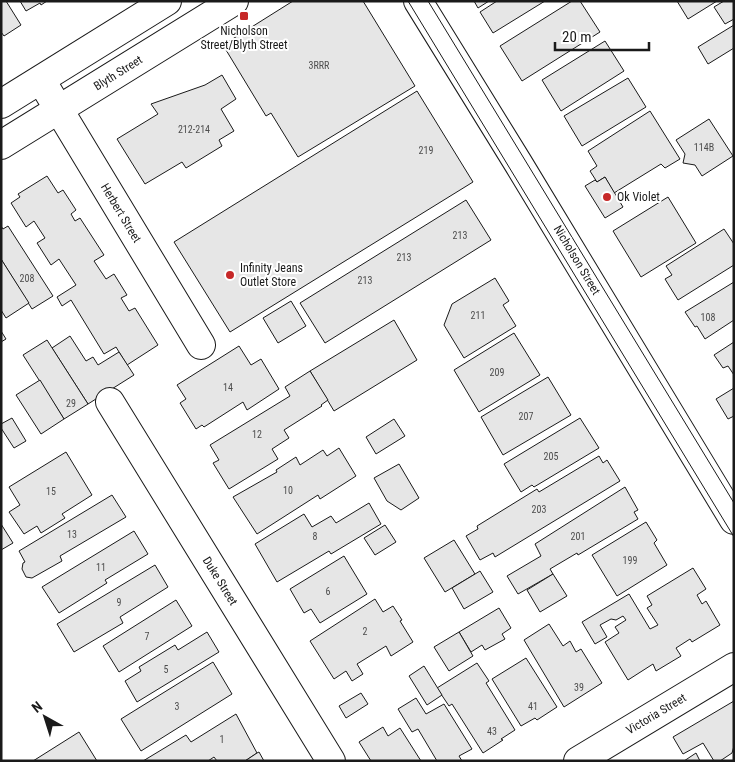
<svg xmlns="http://www.w3.org/2000/svg" width="735" height="762" viewBox="0 0 735 762" font-family="'Roboto Condensed',sans-serif">
<style>
.building{fill:#e6e6e6;stroke:#1a1a1a}
.lines{fill:none;stroke-linecap:round;stroke-linejoin:round}
.minor-casing{stroke:#1a1a1a;stroke-width:30}
.tertiary-casing{stroke:#1a1a1a;stroke-width:30}
.primary-casing{stroke:#1a1a1a;stroke-width:30}
.minor{stroke:#fff;stroke-width:28}
.tertiary{stroke:#fff;stroke-width:28}
.primary{stroke:#fff;stroke-width:28}
.tram{stroke:#1a1a1a;stroke-width:1}
.poi-dot{fill:#c62828;stroke:#fff;stroke-width:2}
.labels{text-anchor:middle;dominant-baseline:central;stroke-width:4;stroke-linejoin:round;paint-order:stroke}
.number-label{font-size:10px;fill:#4d4d4d}
.poi-label{font-size:12px;fill:#1a1a1a;stroke:#fff;text-anchor:start}
.street-label{font-size:12px;fill:#1a1a1a;stroke:#fff}
</style>
<rect width="100%" height="100%" fill="#fff"/>
<!-- building -->
<g class="building">
<path d="M1,1h5l15,24 -17,11 -3,-4z"/>
<path d="M20,1h27l-6,4 -1,-2 -14,8z"/>
<path d="M293,1h70l52,85 -117,71 -27,-44 -5,3 -43,-71z"/>
<path d="M474,1h15l-11,7z"/>
<path d="M497,1h48l-52,32 -13,-21z"/>
<path d="M572,1h8l20,31 -78,49 -22,-35z"/>
<path d="M677,1h40l-29,18z"/>
<path d="M724,1h10v18l-9,5 -11,-17z"/>
<path d="M734,25v23l-26,16 -10,-17z"/>
<path d="M605,41l19,30 -63,40 -19,-31z"/>
<path d="M222,75l14,24 -15,10 13,22 -15,9 3,6 -36,22 -4,-6 -37,22 -28,-45 41,-25 -7,-10 54,-19z"/>
<path d="M628,78l18,29 -64,39 -18,-30z"/>
<path d="M417,91l56,91 -243,150 -56,-90z"/>
<path d="M650,111l30,48 -15,9 -4,-4 -47,29 -9,-16 -8,5 -7,-11 7,-5 -9,-15z"/>
<path d="M709,119l24,37 -31,20 -7,-11 -12,-2 2,-9 -9,-14z"/>
<path d="M47,176l11,17 5,-3 13,20 -5,4 4,7 5,-3 24,37 -10,6 12,18 8,-5 13,21 -6,3 8,13 6,-3 23,37 -31,20 -11,-18 -12,7 -33,-54 -9,6 -5,-9 19,-12 -17,-26 -8,6 -14,-22 8,-5 -11,-17 -8,6 -15,-24 9,-6 -2,-3z"/>
<path d="M605,177l18,30 -18,11 -20,-32 10,-6 2,2z"/>
<path d="M668,197l28,46 -55,34 -28,-46z"/>
<path d="M466,200l25,40 -166,103 -25,-40z"/>
<path d="M1,226l2,3 5,-3 45,70 -21,13 -31,-50z"/>
<path d="M724,229l10,15v21l-56,35 -13,-21 7,-4 -6,-9z"/>
<path d="M1,259l28,44 -23,15 -5,-8z"/>
<path d="M495,278l14,23 -6,4 13,21 -52,32 -20,-33 8,-21z"/>
<path d="M734,282v38l-29,19 -8,-13 -2,1 -10,-15z"/>
<path d="M291,301l15,25 -28,17 -15,-25z"/>
<path d="M394,320l23,40 -83,51 -24,-40z"/>
<path d="M1,331l5,8 -5,3z"/>
<path d="M514,333l26,42 -61,37 -25,-42z"/>
<path d="M70,336l16,25 7,-4 5,8 21,-13 15,23 -46,29 -36,-56z"/>
<path d="M47,340l41,64 -24,15 -41,-64z"/>
<path d="M734,342v33l-6,-9 -5,2 -9,-13z"/>
<path d="M239,346l12,19 10,-6 18,30 -32,21 -4,-8 -39,25 -2,-2 -6,4 -16,-26 6,-4 -9,-14z"/>
<path d="M310,371l18,29 -7,5 1,1 -38,24 5,8 -17,11 6,10 -49,30 -16,-26 6,-3 -9,-15 80,-49 -5,-9z"/>
<path d="M548,377l23,38 -68,40 -22,-38z"/>
<path d="M40,380l24,39 -23,15 -25,-39z"/>
<path d="M734,388v28l-6,3 -12,-20z"/>
<path d="M12,418l14,23 -12,7 -13,-20v-4z"/>
<path d="M580,418l19,30 -65,39 -2,-2 -11,7 -17,-28z"/>
<path d="M394,419l11,17 -29,18 -10,-17z"/>
<path d="M339,448l17,28 -36,23 -2,-4 -61,39 -24,-37 44,-25 -1,-2 20,-13 4,8 23,-15 4,6z"/>
<path d="M66,452l26,43 -30,19 3,4 -24,15 -4,-7 -13,8 -15,-22 11,-7 -11,-18z"/>
<path d="M599,456l4,7 4,-3 13,21 -125,76 -2,-4 -13,7 -14,-24 12,-7 -1,-3 60,-37 2,3z"/>
<path d="M399,464l20,34 -18,12 -14,-9 -13,-23z"/>
<path d="M625,487l13,23 -4,2 4,7 -60,36 -1,-2 -27,16 3,5 -35,20 -11,-18 34,-20 -6,-12z"/>
<path d="M112,495l14,22 -66,39 2,5 -30,17 -6,-1 -4,-8 1,-6 2,-1 -6,-11z"/>
<path d="M369,503l12,21 -50,30 -2,-3 -52,31 -22,-38 49,-30 8,13 19,-11 5,7z"/>
<path d="M646,522l11,18 -3,3 13,22 -50,31 -25,-41z"/>
<path d="M1,524l12,19 -12,7z"/>
<path d="M385,525l11,17 -21,13 -11,-17z"/>
<path d="M134,531l14,23 -43,26 2,3 -48,30 -17,-26z"/>
<path d="M454,540l21,34 -30,18 -21,-34z"/>
<path d="M344,556l23,38 -47,29 -9,-14 -7,4 -14,-24z"/>
<path d="M155,565l13,22 -48,30 3,6 -49,29 -17,-28z"/>
<path d="M693,568l13,21 -9,6 5,9 4,-3 14,24 -28,17 -2,-3 -14,9 5,8 -25,15 -3,-7 -25,16 -23,-38 14,-9 -4,-6 11,-7 -3,-4 -7,4 -5,-1 -11,6 7,12 -12,7 -13,-22 47,-28 21,35 8,-4 -11,-17 5,-3 -5,-9z"/>
<path d="M480,571l13,21 -29,17 -12,-21z"/>
<path d="M553,574l14,22 -27,16 -13,-22z"/>
<path d="M375,599l8,13 10,-6 9,14 -2,1 13,21 -22,14 -5,-10 -29,18 6,10 -11,7 -6,-10 -12,8 -24,-38z"/>
<path d="M176,600l16,26 -73,46 -16,-26z"/>
<path d="M499,608l12,20 -9,6 3,5 -20,11 -3,-5 -11,7 -12,-20z"/>
<path d="M549,624l14,22 7,-5 6,11 5,-3 21,34 -38,24 -40,-67z"/>
<path d="M207,632l12,20 -82,50 -12,-21 16,-10 -2,-4 36,-22 3,5z"/>
<path d="M459,632l14,24 -24,15 -15,-24z"/>
<path d="M526,658l31,49 -20,13 -2,-2 -14,8 -29,-47z"/>
<path d="M213,662l19,32 -91,57 -20,-32z"/>
<path d="M477,663l12,18 -3,2 29,47 -14,9 2,1 -20,13 -31,-49 -3,2 -12,-18z"/>
<path d="M424,666l18,29 -15,10 -18,-29z"/>
<path d="M361,693l7,11 -22,14 -7,-12z"/>
<path d="M416,698l10,16 18,-10 28,45 -13,7 3,5h-25l-19,-32 -6,3 -14,-23z"/>
<path d="M734,701v45l-2,7 -12,8h-6l-11,-18 -20,11 -10,-17z"/>
<path d="M236,714l21,39 -12,8h-28l-3,-4 -6,4h-65l43,-26 5,7z"/>
<path d="M383,727l5,9 12,-8 21,33h-50l-12,-19z"/>
<path d="M79,732l18,29h-64z"/>
<path d="M259,752l5,9h-19l12,-8z"/>
<path d="M696,753l4,8h-16z"/>
</g>
<g class="lines">
<defs>
<g id="minor">
<path d="M41,80l160,265"/>
<path d="M110,402l221,359"/>
<path d="M578,761l156,-94"/>
</g>
<g id="tertiary">
<path d="M1,104l166,-103"/>
<path d="M1,145l233,-144"/>
</g>
<path id="primary" d="M418,1l100,162 216,357"/>
</defs>
<!-- minor casing -->
<use href="#minor" class="minor-casing"/>
<!-- tertiary casing -->
<use href="#tertiary" class="tertiary-casing"/>
<!-- primary casing -->
<use href="#primary" class="primary-casing"/>
<!-- minor -->
<use href="#minor" class="minor"/>
<!-- tertiary -->
<use href="#tertiary" class="tertiary"/>
<!-- primary -->
<use href="#primary" class="primary"/>
<!-- tram -->
<g class="tram">
<path d="M408,1l326,536"/>
<path d="M428,1l306,502"/>
</g>
</g>
<!-- markers -->
<g class="poi-dot">
<rect x="239" y="11" width="10" height="10" rx="2.5"/>
<circle cx="607" cy="197" r="5"/>
<circle cx="230" cy="275" r="5"/>
</g>
<g class="labels">
<!-- number labels -->
<g class="number-label">
<text x="319" y="65">3RRR</text>
<text x="194" y="129">212-214</text>
<text x="704" y="147">114B</text>
<text x="426" y="150">219</text>
<text x="460" y="235">213</text>
<text x="404" y="257">213</text>
<text x="27" y="278">208</text>
<text x="365" y="280">213</text>
<text x="478" y="315">211</text>
<text x="708" y="317">108</text>
<text x="497" y="372">209</text>
<text x="228" y="387">14</text>
<text x="71" y="403">29</text>
<text x="526" y="416">207</text>
<text x="257" y="434">12</text>
<text x="551" y="456">205</text>
<text x="288" y="490">10</text>
<text x="51" y="491">15</text>
<text x="539" y="509">203</text>
<text x="72" y="534">13</text>
<text x="315" y="536">8</text>
<text x="578" y="536">201</text>
<text x="630" y="560">199</text>
<text x="101" y="567">11</text>
<text x="328" y="591">6</text>
<text x="119" y="602">9</text>
<text x="365" y="631">2</text>
<text x="147" y="636">7</text>
<text x="166" y="669">5</text>
<text x="579" y="687">39</text>
<text x="177" y="706">3</text>
<text x="533" y="706">41</text>
<text x="492" y="731">43</text>
<text x="222" y="739">1</text>
</g>
<!-- poi labels -->
<g class="poi-label">
<text x="244" y="31" text-anchor="middle">Nicholson<tspan x="244" dy="14">Street/Blyth Street</tspan></text>
<text x="617" y="197">Ok Violet</text>
<text x="240" y="268">Infinity Jeans<tspan x="240" dy="14">Outlet Store</tspan></text>
</g>
<!-- street labels -->
<g class="street-label">
<text transform="translate(118 73) rotate(-32)">Blyth Street</text>
<text transform="translate(121 213) rotate(59)">Herbert Street</text>
<text transform="translate(577 260) rotate(59)">Nicholson Street</text>
<text transform="translate(220 581) rotate(58)">Duke Street</text>
<text transform="translate(656 714) rotate(-31)">Victoria Street</text>
</g>
</g>
<!-- border -->
<rect width="735" height="762" fill="none" stroke="#1a1a1a" stroke-width="5"/>
<!-- north arrow -->
<g transform="translate(45 717) rotate(321)" stroke="#ffffff" stroke-width="4" paint-order="stroke">
<path d="M0-4L9 19L0 12L-9 19Z" fill="#1a1a1a"/>
<text y="-8" font-size="14" font-weight="bold" text-anchor="middle" fill="#1a1a1a">N</text>
</g>
<!-- scale -->
<path d="M555 42v8h94v-8" fill="none" stroke="#1a1a1a" stroke-width="2.5"/>
<text x="562" y="42" font-size="15" fill="#1a1a1a" stroke="#ffffff" stroke-width="4" paint-order="stroke">20 m</text>
</svg>
